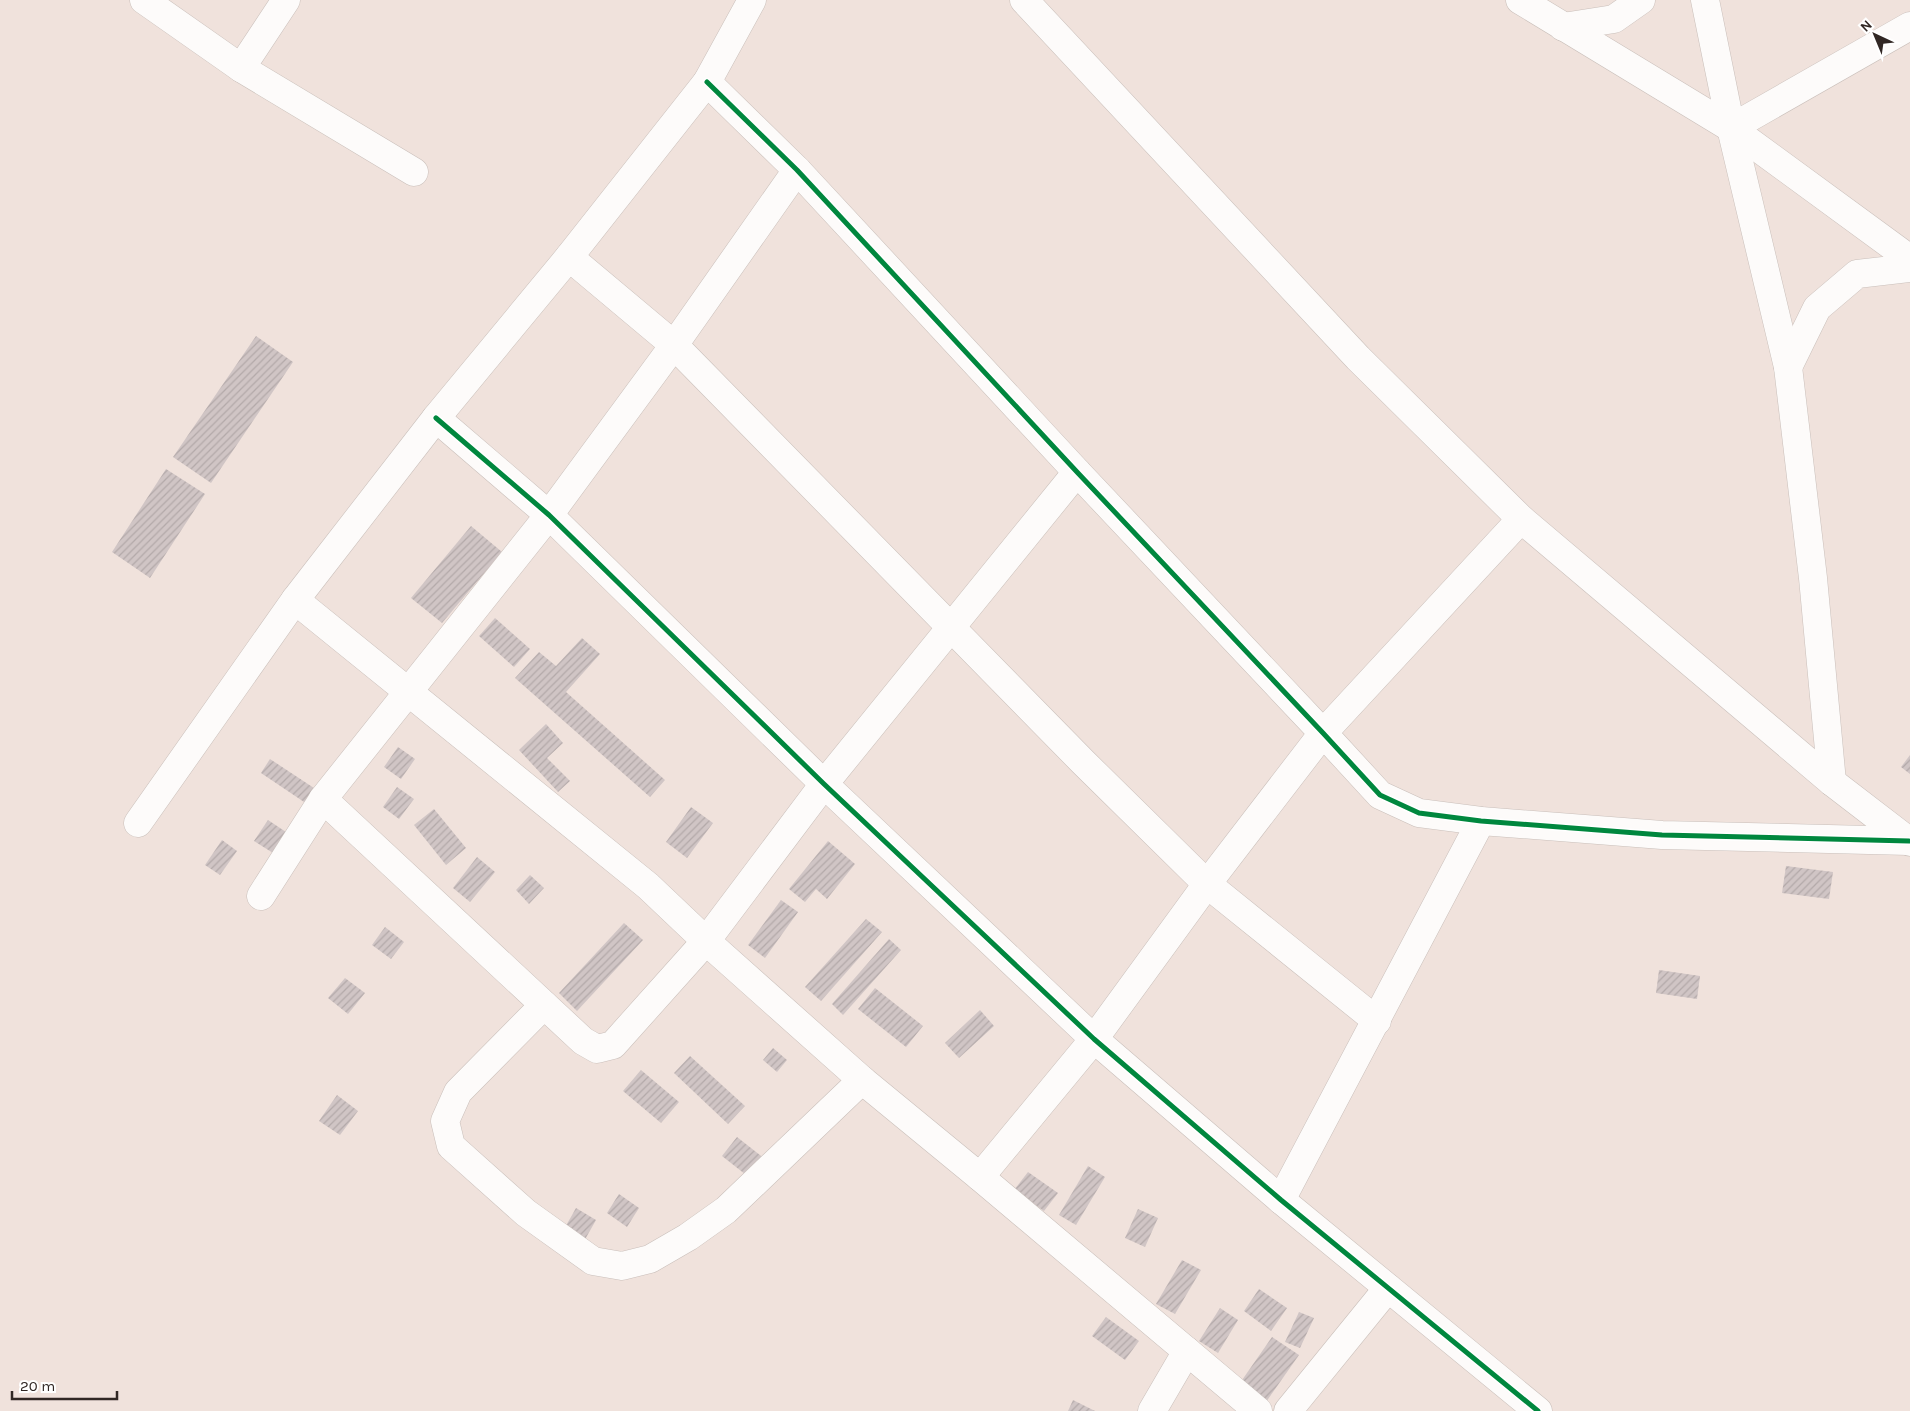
<svg xmlns="http://www.w3.org/2000/svg" width="1910" height="1411" viewBox="0 0 1910 1411" font-family="Karla,sans-serif">
<style>
.building{fill:url(#building-hatch)}
.lines{fill:none;stroke-linecap:round;stroke-linejoin:round}
.street-casing{stroke:#c9bfba;stroke-width:29}
.secondary-casing{stroke:#c9bfba;stroke-width:29}
.street{stroke:#fdfbfa;stroke-width:28}
.secondary{stroke:#fdfbfa;stroke-width:28}
.cycleway-casing{stroke:#fff;stroke-width:8}
.cycleway{stroke:#00873e;stroke-width:5}
</style>
<defs>
<pattern id="building-hatch" width="6" height="6" patternUnits="userSpaceOnUse" patternTransform="scale(1.25)"><rect width="6" height="6" fill="#d0c5c5"/><path d="M-1 1l2-2M0 6l6-6M5 7l2-2" fill="none" stroke="#b3a9a9"/></pattern>
</defs>
<rect width="100%" height="100%" fill="#f0e2dc"/>
<!-- building -->
<g class="building">
<path d="M256,336l37,26 -82,121 -38,-26z"/>
<path d="M166,469l39,25 -55,84 -38,-26z"/>
<path d="M471,526l31,26 -60,71 -31,-25z"/>
<path d="M495,618l35,31 -16,18 -35,-31z"/>
<path d="M582,638l18,16 -34,38 99,88 -15,17 -135,-119 24,-26 17,14z"/>
<path d="M546,724l17,19 -16,15 23,23 -12,11 -39,-42z"/>
<path d="M398,747l17,12 -14,20 -17,-12z"/>
<path d="M1910,755v19l-9,-7z"/>
<path d="M270,759l47,31 -10,14 -46,-31z"/>
<path d="M397,787l17,12 -15,20 -16,-12z"/>
<path d="M691,807l22,16 -26,35 -21,-16z"/>
<path d="M434,809l32,39 -20,17 -32,-40z"/>
<path d="M268,820l18,12 -13,21 -19,-12z"/>
<path d="M222,840l15,11 -17,24 -15,-10z"/>
<path d="M828,841l27,23 -28,35 -11,-10 -11,13 -16,-13z"/>
<path d="M477,857l18,15 -25,30 -17,-14z"/>
<path d="M1786,866l47,6 -4,27 -47,-6z"/>
<path d="M530,875l14,13 -15,16 -13,-14z"/>
<path d="M781,900l17,12 -33,46 -17,-13z"/>
<path d="M866,919l16,13 -61,69 -16,-14z"/>
<path d="M624,923l19,17 -66,71 -18,-18z"/>
<path d="M385,927l19,15 -13,17 -19,-14z"/>
<path d="M889,939l12,11 -58,65 -11,-11z"/>
<path d="M1659,970l41,6 -3,23 -41,-6z"/>
<path d="M345,978l20,15 -17,21 -20,-16z"/>
<path d="M875,988l48,38 -17,21 -48,-38z"/>
<path d="M980,1010l14,16 -35,32 -14,-15z"/>
<path d="M773,1048l14,12 -10,12 -14,-12z"/>
<path d="M690,1056l55,50 -17,18 -54,-51z"/>
<path d="M641,1070l38,32 -18,21 -38,-32z"/>
<path d="M337,1095l21,16 -18,24 -21,-14z"/>
<path d="M737,1137l28,22 -15,19 -28,-22z"/>
<path d="M1088,1166l17,11 -29,48 -17,-10z"/>
<path d="M1028,1172l30,21 -14,18 -30,-21z"/>
<path d="M619,1194l20,14 -12,19 -20,-14z"/>
<path d="M576,1208l20,12 -13,23 -20,-12z"/>
<path d="M1138,1209l20,9 -13,29 -20,-9z"/>
<path d="M1182,1260l19,10 -26,44 -19,-10z"/>
<path d="M1259,1289l28,19 -16,23 -27,-20z"/>
<path d="M1220,1308l18,12 -20,33 -19,-12z"/>
<path d="M1299,1312l15,6 -14,30 -15,-6z"/>
<path d="M1106,1317l33,24 -14,19 -33,-24z"/>
<path d="M1272,1337l27,18 -33,47 -26,-19z"/>
<path d="M1073,1400l22,11h-27z"/>
</g>
<g class="lines">
<defs>
<g id="street">
<path d="M144,0l97,68"/>
<path d="M286,0l-45,68 173,104"/>
<path d="M1520,0l211,128 179,131"/>
<path d="M1563,27l51,-8 27,-19"/>
<path d="M707,82l90,88 280,302 246,261 57,62 39,18 62,8 181,14 247,6"/>
<path d="M1731,128l179,-102"/>
<path d="M569,257l105,88 409,417 124,122 170,137"/>
<path d="M1788,367l29,-59 40,-34 53,-6"/>
<path d="M436,418l113,97 275,269 270,255 187,161 257,211"/>
<path d="M295,600l353,286 58,55 156,139 118,97 278,234"/>
<path d="M323,799l260,242 14,8 16,-4 93,-104 118,-157 253,-312"/>
<path d="M138,823l157,-223 141,-182 133,-161 138,-175 45,-82"/>
<path d="M261,896l62,-97 226,-284 125,-170 123,-175"/>
<path d="M544,1005l-86,87 -13,29 6,25 75,67 67,48 29,5 28,-7 38,-22 38,-27 136,-130"/>
<path d="M980,1177l114,-138 113,-155 116,-151 198,-214"/>
<path d="M1281,1200l200,-379"/>
<path d="M1152,1411l35,-60"/>
<path d="M1288,1411l100,-123"/>
</g>
<g id="secondary">
<path d="M1024,0l334,358 163,161 311,263 78,60"/>
<path d="M1705,0l26,128 57,239 25,211 19,204"/>
</g>
</defs>
<!-- street casing -->
<use href="#street" class="street-casing"/>
<!-- secondary casing -->
<use href="#secondary" class="secondary-casing"/>
<!-- street -->
<use href="#street" class="street"/>
<!-- secondary -->
<use href="#secondary" class="secondary"/>
<defs>
<g id="cycleway">
<path d="M707,82l90,88 280,302 246,261 57,62 39,18 62,8 181,14 247,6"/>
<path d="M436,418l113,97 275,269 270,255 187,161 257,211"/>
</g>
</defs>
<!-- cycleway casing -->
<use href="#cycleway" class="cycleway-casing"/>
<!-- cycleway -->
<use href="#cycleway" class="cycleway"/>
</g>
<!-- north arrow -->
<g transform="translate(1875 35) rotate(316)" stroke="#ffffff" stroke-width="4" paint-order="stroke">
<path d="M0-4L9 19L0 12L-9 19Z" fill="#312724"/>
<text y="-8" font-size="14" font-weight="bold" text-anchor="middle" fill="#312724">N</text>
</g>
<!-- scale -->
<path d="M12 1391v8h105v-8" fill="none" stroke="#312724" stroke-width="2.5"/>
<text x="20" y="1391" font-size="15" fill="#312724" stroke="#ffffff" stroke-width="4" paint-order="stroke">20 m</text>
</svg>
